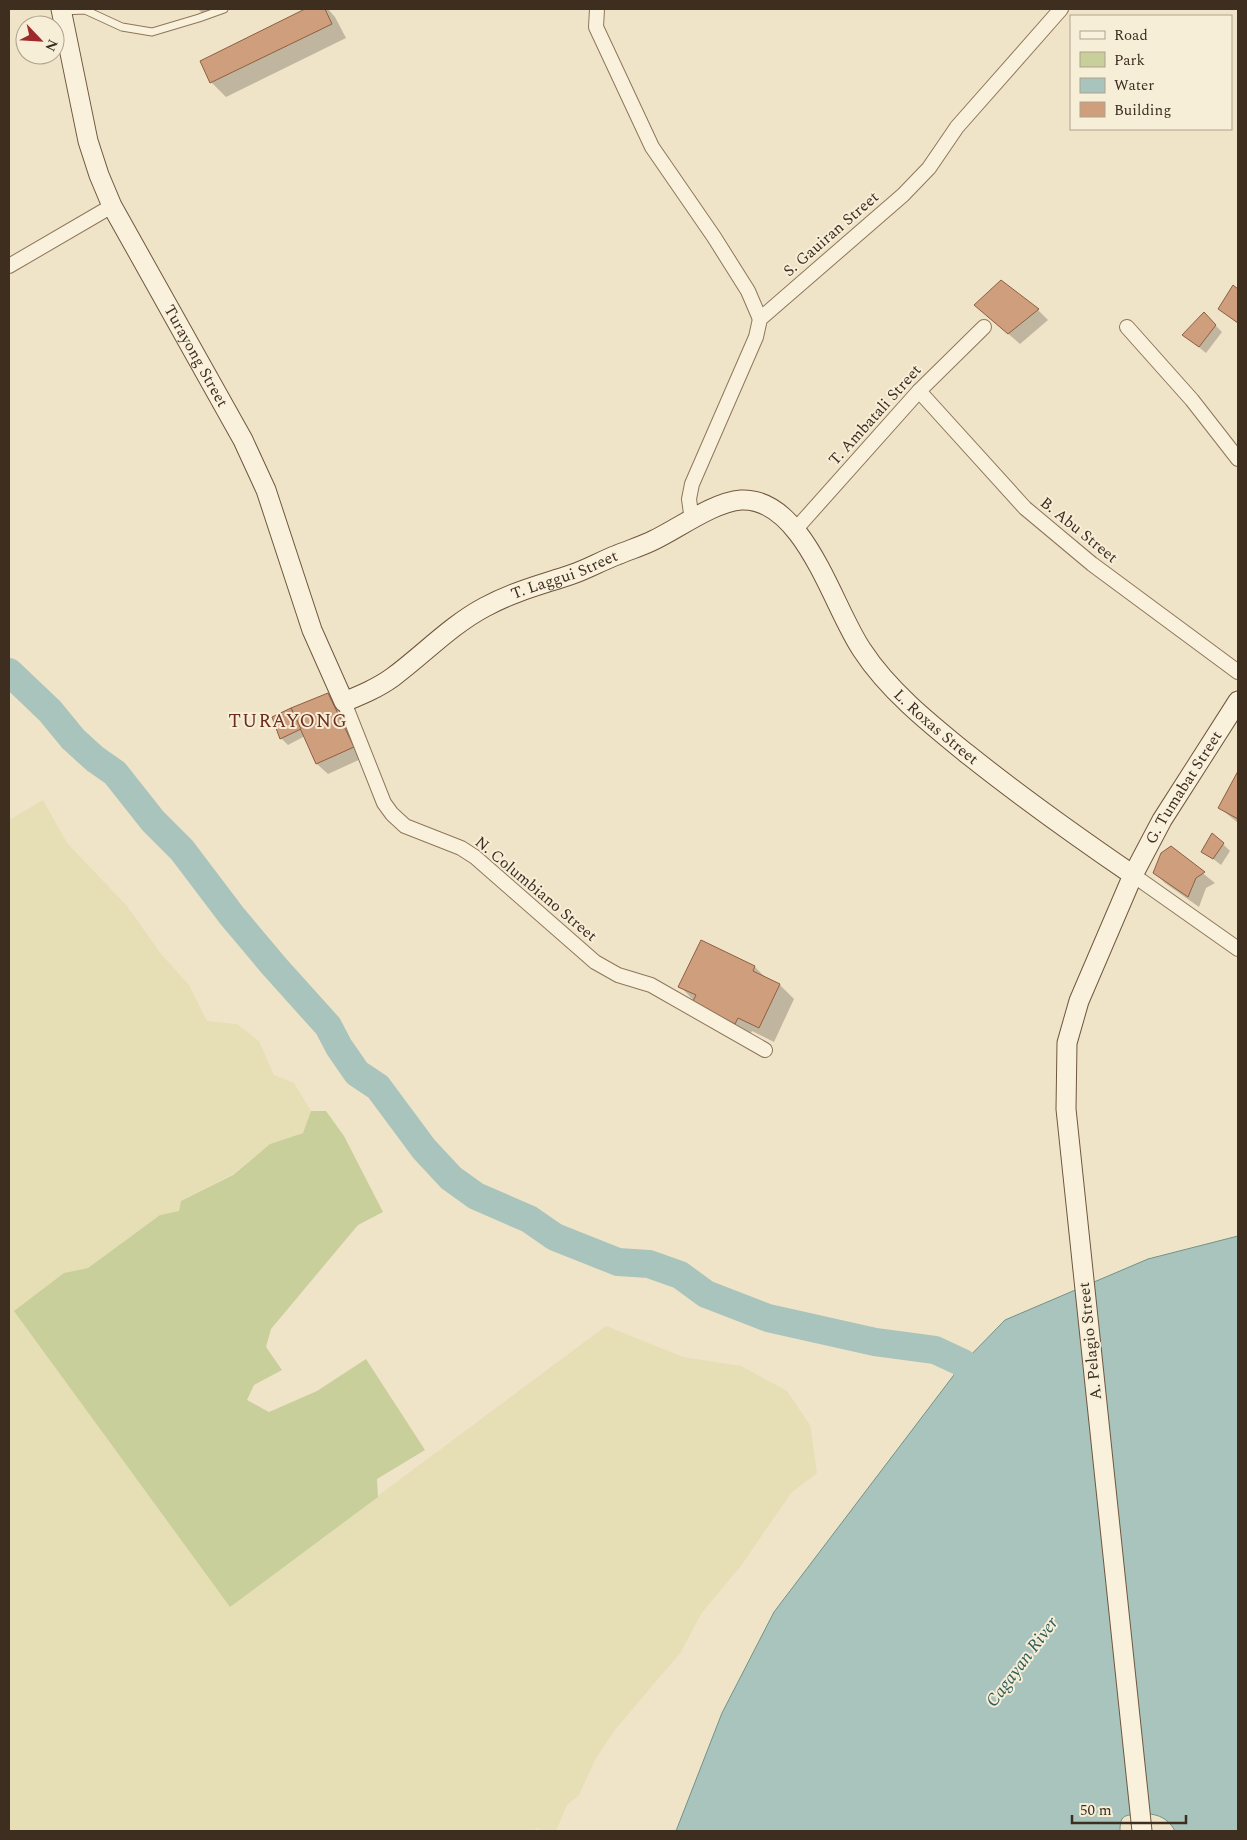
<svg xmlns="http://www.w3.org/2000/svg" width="1247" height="1840" viewBox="0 0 1247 1840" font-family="Spectral,serif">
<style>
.farmland{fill:#e6deb5}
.green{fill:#c9cf9b}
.water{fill:#a9c4bc;stroke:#6f938a}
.shadow{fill:#0003}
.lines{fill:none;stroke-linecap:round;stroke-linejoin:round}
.river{stroke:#a9c4bc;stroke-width:28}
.building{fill:#cf9f7d;stroke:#8d5f41}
.lane-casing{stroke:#8d765c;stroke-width:9}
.street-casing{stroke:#8d765c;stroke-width:16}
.secondary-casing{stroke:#6f573f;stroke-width:21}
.lane{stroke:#faf1dc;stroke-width:7}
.street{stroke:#faf1dc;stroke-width:14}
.secondary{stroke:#faf1dc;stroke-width:19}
.labels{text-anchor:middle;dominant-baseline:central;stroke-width:4;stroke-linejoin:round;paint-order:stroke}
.street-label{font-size:16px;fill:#3d2e20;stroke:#f7eed8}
.water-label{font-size:18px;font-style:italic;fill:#2f5d5a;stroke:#f7eed8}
.quarter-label{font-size:19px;letter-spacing:1px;fill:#6b2e1e;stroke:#f7eed8}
</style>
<rect width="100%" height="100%" fill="#f0e4c8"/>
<!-- farmland -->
<path class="farmland" d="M43,800l24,43 60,63 34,48 28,31 18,36 30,3 22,17 15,34 20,8 17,28 -8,22 -33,11 -37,30 -52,27 -2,10 -19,4 -72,53 -24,5 166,333 376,-280 77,31 58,9 46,25 23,34 7,48 -26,20 -48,70 -42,51 -20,38 -67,79 -19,29 -16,35 -12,10 -11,26h-15l-4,-3 -3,3h-525v-1015l2,3z"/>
<!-- green -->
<path class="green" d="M311,1111h15l18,25 39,76 -25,13 -87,104 -5,18 16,23 -28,15 -7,15 22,12 48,-21 49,-32 59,91 -48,29 1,18 -148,110 -216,-296 50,-38 24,-5 72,-53 19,-4 2,-10 52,-26 37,-31 33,-11z"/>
<!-- water -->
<path class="water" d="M1238,1236v595h-63c-9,-17 -25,-19 -42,-16 -4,0 -8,0 -11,4 -2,3 -2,9 -2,12h-444l46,-118 52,-101 189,-249 42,-43 143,-61z"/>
<!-- shadow -->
<g class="shadow">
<path d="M198,9h20l-14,6z"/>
<path d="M308,9h20l7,8 11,21 -120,59 -15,-15 -10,-21z"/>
<path d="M1233,287l5,4v33l-18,-15z"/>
<path d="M975,305l63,5 10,10 -28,24z"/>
<path d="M1204,314l18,18 -16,21 -22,-18z"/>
<path d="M328,694l10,11 25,53 -35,16 -11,-10 -12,-28 -17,9 -7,-7z"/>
<path d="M1238,774v49l-18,-15z"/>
<path d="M1223,844l7,7 -9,14 -18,-14z"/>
<path d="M1171,848l44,35 -9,5 -7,19 -34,-24 -11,-11z"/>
<path d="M701,941l54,26 11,11 14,7 14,14 -20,43 -22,-11 -3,6 -55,-36 -14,-15z"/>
</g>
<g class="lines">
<!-- river -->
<path class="river" d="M9,672l41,39 23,28 22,20 20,14 38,48 29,29 50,66 42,50 54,60 11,21 18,26 21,14 46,62 27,29 25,18 53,23 26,18 63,25 31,2 31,11 26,19 62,24 107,24 60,8 28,13 17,31"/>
</g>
<!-- building -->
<g class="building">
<path d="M305,9h20l7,15 -122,59 -10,-22z"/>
<path d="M1001,280l38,29 -31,25 -34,-29z"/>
<path d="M1233,285l5,4v34l-20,-14z"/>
<path d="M1204,312l12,13 -17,22 -17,-12z"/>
<path d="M328,693l26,54 -38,17 -25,-56z"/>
<path d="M291,708l10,21 -21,10 -8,-22z"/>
<path d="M1238,771v48l-20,-11z"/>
<path d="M1212,833l12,10 -11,16 -12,-7z"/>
<path d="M1171,846l34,26 -9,6 -8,19 -35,-24 8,-20z"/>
<path d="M701,940l54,26 -2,5 27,13 -21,44 -21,-10 -3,6 -43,-21 4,-8 -18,-8z"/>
</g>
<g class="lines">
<defs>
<path id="lane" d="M62,11l23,-1 37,17 30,5 47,-14 25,-9"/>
<g id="street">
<path d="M597,9l-1,18 56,120 62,90 34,54 12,28"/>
<path d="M9,266l103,-60"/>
<path d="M1127,327l65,73 46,59"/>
<path d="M919,391l106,117 67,56 146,108"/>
<path d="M692,521l-3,-22 3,-15 64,-147 4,-18 143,-124 26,-27 28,-41 104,-118"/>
<path d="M795,530l124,-139 65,-64"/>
<path d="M344,702l40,101 8,11 13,12 56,22 14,9 120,105 23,13 33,10 114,65"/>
<path d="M1133,875l105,74"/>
</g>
<g id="secondary">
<path id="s1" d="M61,9l27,132 11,34 13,31 131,234 23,50 46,140 32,72c17,-7 34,-14 49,-25 31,-23 58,-52 92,-70 30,-16 55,-22 85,-32 16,-5 31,-14 47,-20 12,-5 25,-9 37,-15 25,-12 60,-38 87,-40 63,-3 92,108 121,150 26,40 67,73 104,103 54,43 110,83 167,122"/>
<path id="s2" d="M1142,1831l-76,-722 1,-66 12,-42 54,-126 29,-55 76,-119"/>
</g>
</defs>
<!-- lane casing -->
<use href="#lane" class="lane-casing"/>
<!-- street casing -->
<use href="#street" class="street-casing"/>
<!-- secondary casing -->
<use href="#secondary" class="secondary-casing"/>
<!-- lane -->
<use href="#lane" class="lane"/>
<!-- street -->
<use href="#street" class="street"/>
<!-- secondary -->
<use href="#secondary" class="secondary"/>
</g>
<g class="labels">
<!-- street labels -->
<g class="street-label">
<text transform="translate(831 234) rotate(-41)">S. Gauiran Street</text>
<text stroke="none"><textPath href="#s1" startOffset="376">Turayong Street</textPath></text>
<text transform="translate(875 415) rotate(-48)">T. Ambatali Street</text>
<text transform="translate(1079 530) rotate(39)">B. Abu Street</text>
<text stroke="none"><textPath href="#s1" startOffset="1010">T. Laggui Street</textPath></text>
<text stroke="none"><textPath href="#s1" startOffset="1512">L. Roxas Street</textPath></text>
<text stroke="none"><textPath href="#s2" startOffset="1074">G. Tumabat Street</textPath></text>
<text transform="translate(536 889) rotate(40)">N. Columbiano Street</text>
<text transform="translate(1090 1341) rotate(-96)">A. Pelagio Street</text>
</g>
<!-- water labels -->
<g class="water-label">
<text transform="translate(1022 1662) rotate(-53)">Cagayan River</text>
</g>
<!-- quarter labels -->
<g class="quarter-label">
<text x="288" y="721">TURAYONG</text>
</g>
</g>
<!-- border -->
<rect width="1247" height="1840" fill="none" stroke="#3d2e20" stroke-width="20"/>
<!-- legend -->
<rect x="1070" y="15" width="162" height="115" fill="#f7eed8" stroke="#ada18e"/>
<rect x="1080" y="31" width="25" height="8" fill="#faf1dc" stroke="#ada18e"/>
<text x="1114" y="40" font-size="15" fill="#3d2e20">Road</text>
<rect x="1080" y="52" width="25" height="15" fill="#c9cf9b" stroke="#ada18e"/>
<text x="1114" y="65" font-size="15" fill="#3d2e20">Park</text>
<rect x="1080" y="78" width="25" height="15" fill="#a9c4bc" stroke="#ada18e"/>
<text x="1114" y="90" font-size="15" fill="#3d2e20">Water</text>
<rect x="1080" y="102" width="25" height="15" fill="#cf9f7d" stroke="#ada18e"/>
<text x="1114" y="115" font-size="15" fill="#3d2e20">Building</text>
<!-- north arrow -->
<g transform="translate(40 40) rotate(115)"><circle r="24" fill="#f7eed8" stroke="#ada18e"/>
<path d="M0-4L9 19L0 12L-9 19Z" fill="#9e2a2b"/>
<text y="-8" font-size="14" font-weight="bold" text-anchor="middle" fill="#3d2e20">N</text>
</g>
<!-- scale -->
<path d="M1072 1815v8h114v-8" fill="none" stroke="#3d2e20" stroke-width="2.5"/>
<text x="1080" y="1815" font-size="15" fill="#3d2e20" stroke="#f7eed8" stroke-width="4" paint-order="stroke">50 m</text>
</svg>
